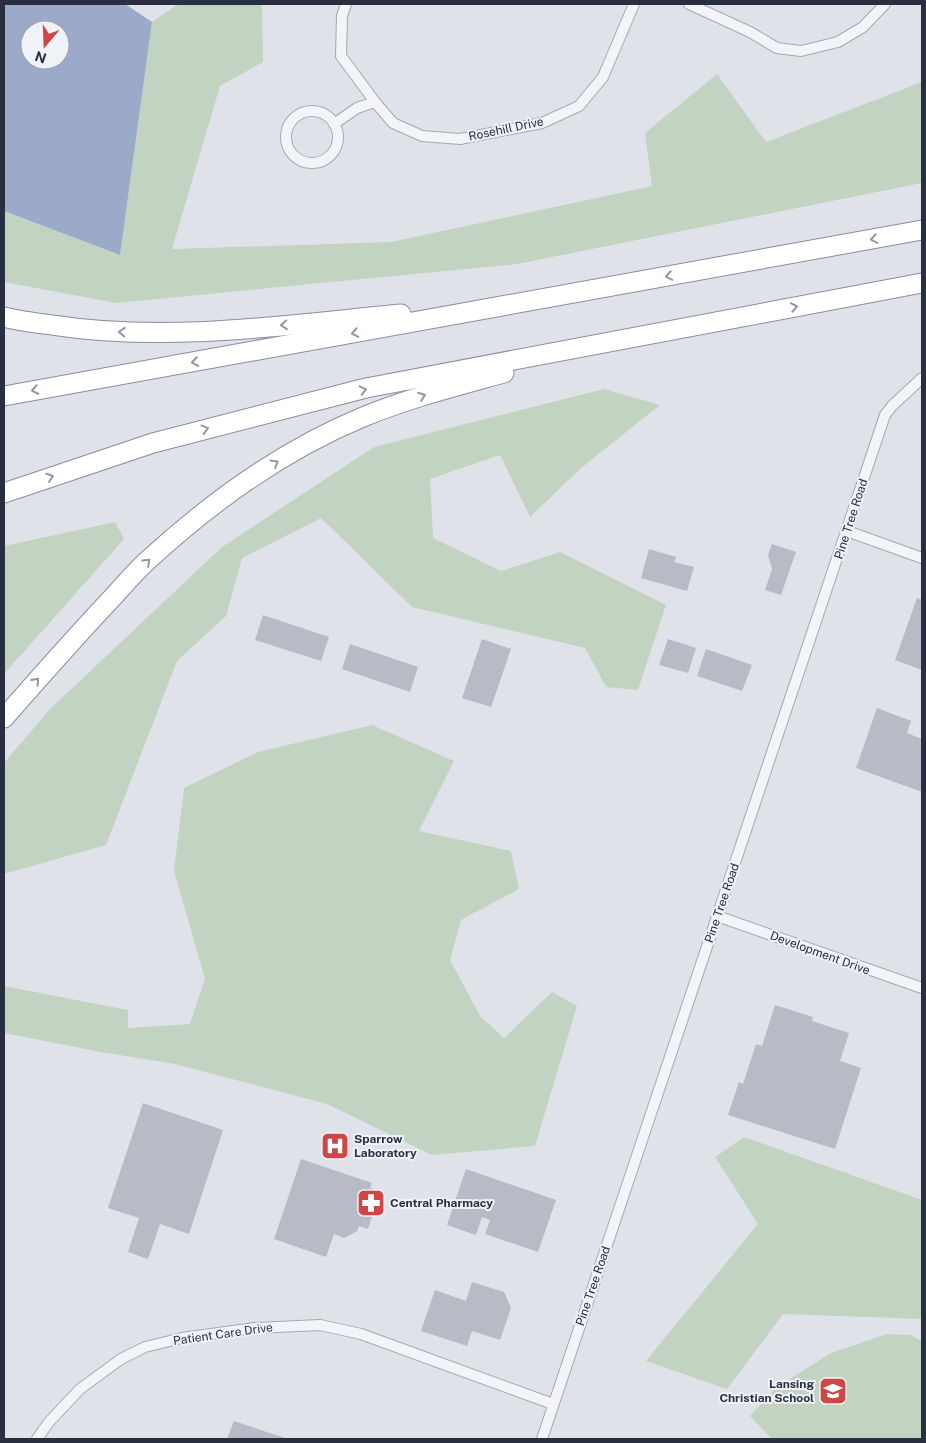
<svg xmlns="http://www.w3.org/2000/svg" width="926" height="1443" viewBox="0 0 926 1443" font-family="'Public Sans',sans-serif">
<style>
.green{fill:#c3d3c1}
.water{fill:#9baac9;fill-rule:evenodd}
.building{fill:#b7bbc6}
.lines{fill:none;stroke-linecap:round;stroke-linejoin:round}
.street-casing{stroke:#a5a8b3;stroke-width:12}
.highway-casing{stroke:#888da0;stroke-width:21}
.street{stroke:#f3f4f7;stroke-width:10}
.highway{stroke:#fff;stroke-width:19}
.oneway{stroke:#9496a0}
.labels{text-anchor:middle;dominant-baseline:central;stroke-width:4;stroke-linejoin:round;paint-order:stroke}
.street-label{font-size:12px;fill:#292e41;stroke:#f0f2f7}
.poi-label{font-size:12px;font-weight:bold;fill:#292e41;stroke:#f0f2f7;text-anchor:start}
</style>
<rect width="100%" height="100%" fill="#e0e2e9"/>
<!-- green -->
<g class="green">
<path d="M178,4h84l1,58 -43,24 -48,163 219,-7 261,-56 -7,-53 72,-59 49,68 156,-60v101l-405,81 -401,39 -112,-21v-71l116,44 32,-233z"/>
<path d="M604,389l56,16 -80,64 -50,48 -30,-62 -70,24 3,59 68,33 59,-19 106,53 -28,85 -32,-3 -21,-39 -173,-41 -91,-89 -79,40 -16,58 -49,45 -71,184 -102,29v-111l46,-54 172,-162 152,-100z"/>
<path d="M115,522l9,17 -120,135v-128z"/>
<path d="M372,725l82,36 -35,70 92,20 8,38 -58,31 -11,40 30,56 24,22 48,-46 25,14 -42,140 -103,9 -105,-51 -152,-40 -74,-12 -97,-19v-47l124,24v18l62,-4 15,-45 -31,-108 10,-83 74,-36z"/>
<path d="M744,1137l178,63v119l-139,-5 -56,75 -81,-28 112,-137 -43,-67z"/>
<path d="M887,1334l23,1 12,6v98h-150l-22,-23 27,-29 54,-34z"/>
</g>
<!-- water -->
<path class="water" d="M4,4h121l27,18 -32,233 -116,-44zM30,30h30v30h-30z"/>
<!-- building -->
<g class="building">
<path d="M772,544l24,8 -15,43 -16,-5 7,-21 -4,-14z"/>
<path d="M649,549l27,8 -2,5 20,5 -7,24 -46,-13z"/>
<path d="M917,598l5,2v70l-27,-10z"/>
<path d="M263,615l66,22 -8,24 -66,-21z"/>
<path d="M482,639l29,10 -20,58 -29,-9z"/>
<path d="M668,639l28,9 -8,25 -29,-8z"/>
<path d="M350,644l68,23 -8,25 -68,-23z"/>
<path d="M706,649l46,16 -10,26 -45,-15z"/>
<path d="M877,708l34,13 -4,12 15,6v53l-66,-24z"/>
<path d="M775,1005l38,12 -1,4 37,12 -9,28 21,7 -26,81 -107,-34 11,-33 4,2 13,-40 6,2z"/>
<path d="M143,1103l80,27 -34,104 -29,-10 -12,35 -20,-7 11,-34 -31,-10z"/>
<path d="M301,1159l71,24 -2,5 10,3 -12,38 -9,-3 -2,5 -13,7 -10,-4 -8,23 -52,-18z"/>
<path d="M466,1169l90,31 -18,52 -53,-18 5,-14 -8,-3 -6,18 -29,-10z"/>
<path d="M472,1282l32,10 7,16 -11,32 -28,-9 -5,15 -46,-15 14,-41 31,11z"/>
<path d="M234,1421l54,18h-61z"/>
</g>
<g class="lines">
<defs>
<g id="street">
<path d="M346,4l-4,12 -1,40 34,46 18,21 29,13 38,3 82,-16 37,-17 24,-29 31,-73"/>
<path d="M689,4l61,28 27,16 24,3 37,-9 25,-15 22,-23"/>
<circle cx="312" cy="137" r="26"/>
<path d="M334,124l23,-16 18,-6"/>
<path d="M847,531l75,27"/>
<path d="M717,916l205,72"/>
<path d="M37,1439l12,-17 31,-33 41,-30 24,-12 37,-9 73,-10 65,-3 41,9 192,70"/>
<path d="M542,1439l343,-1024 7,-9 30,-28"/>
</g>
<g id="highway">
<path d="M4,317c15,4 32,6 48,8 116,18 233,0 349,-11"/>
<path d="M4,396l918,-166"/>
<path d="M4,493l149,-50 213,-55 556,-105"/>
<path d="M4,718c36,-41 72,-82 109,-121 11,-12 22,-25 34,-36 63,-58 136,-111 216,-144 46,-19 94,-31 141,-44"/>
</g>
</defs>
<!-- street casing -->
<use href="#street" class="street-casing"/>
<!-- highway casing -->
<use href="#highway" class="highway-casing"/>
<!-- street -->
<use href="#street" class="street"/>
<!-- highway -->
<use href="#highway" class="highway"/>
</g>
<!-- one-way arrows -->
<defs><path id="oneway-chevron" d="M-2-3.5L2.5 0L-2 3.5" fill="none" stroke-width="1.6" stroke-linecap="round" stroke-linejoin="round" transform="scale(1.25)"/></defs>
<g class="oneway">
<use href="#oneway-chevron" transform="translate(874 239) rotate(170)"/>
<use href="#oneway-chevron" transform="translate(669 276) rotate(170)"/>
<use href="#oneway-chevron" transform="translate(794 307) rotate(-11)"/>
<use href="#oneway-chevron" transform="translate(284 325) rotate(175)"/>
<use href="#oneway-chevron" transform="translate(122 332) rotate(-176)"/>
<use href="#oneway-chevron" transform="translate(355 333) rotate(170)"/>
<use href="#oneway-chevron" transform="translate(195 362) rotate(170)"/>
<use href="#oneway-chevron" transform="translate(35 390) rotate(170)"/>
<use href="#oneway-chevron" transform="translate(363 390) rotate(-13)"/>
<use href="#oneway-chevron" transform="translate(422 396) rotate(-20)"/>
<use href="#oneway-chevron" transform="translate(205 429) rotate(-15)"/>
<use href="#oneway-chevron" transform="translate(275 463) rotate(-31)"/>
<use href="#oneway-chevron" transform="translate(50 477) rotate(-19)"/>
<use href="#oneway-chevron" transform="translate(147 562) rotate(-43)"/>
<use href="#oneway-chevron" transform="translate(36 681) rotate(-48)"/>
</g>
<!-- icons -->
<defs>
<symbol id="hospital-square" viewBox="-11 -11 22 22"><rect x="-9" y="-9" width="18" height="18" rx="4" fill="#ce4646" stroke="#f0f2f7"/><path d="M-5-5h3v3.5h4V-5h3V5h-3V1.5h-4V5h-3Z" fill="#fff"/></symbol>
<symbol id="pharmacy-square" viewBox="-11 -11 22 22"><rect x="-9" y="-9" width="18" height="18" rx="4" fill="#ce4646" stroke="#f0f2f7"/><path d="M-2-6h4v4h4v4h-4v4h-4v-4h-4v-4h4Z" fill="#fff"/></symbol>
<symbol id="school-square" viewBox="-11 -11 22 22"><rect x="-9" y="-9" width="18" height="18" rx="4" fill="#ce4646" stroke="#f0f2f7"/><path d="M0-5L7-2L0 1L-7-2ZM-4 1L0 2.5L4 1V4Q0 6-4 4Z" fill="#fff"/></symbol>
</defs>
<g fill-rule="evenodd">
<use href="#hospital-square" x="319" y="1130" width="32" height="32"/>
<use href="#pharmacy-square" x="355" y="1187" width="32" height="32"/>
<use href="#school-square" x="817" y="1375" width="32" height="32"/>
</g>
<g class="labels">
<!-- street labels -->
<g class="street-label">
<text transform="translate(506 129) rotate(-12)">Rosehill Drive</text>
<text transform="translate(851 519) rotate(-72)">Pine Tree Road</text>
<text transform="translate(722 903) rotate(-71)">Pine Tree Road</text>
<text transform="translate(820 953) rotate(20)">Development Drive</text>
<text transform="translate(593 1286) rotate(-71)">Pine Tree Road</text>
<text transform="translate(223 1334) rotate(-8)">Patient Care Drive</text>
</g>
<!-- poi labels -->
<g class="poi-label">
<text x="354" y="1139">Sparrow<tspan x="354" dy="14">Laboratory</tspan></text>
<text x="390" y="1203">Central Pharmacy</text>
<text x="814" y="1384" text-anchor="end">Lansing<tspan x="814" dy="14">Christian School</tspan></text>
</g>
</g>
<!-- border -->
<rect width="926" height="1443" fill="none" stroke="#292e41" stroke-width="10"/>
<!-- north arrow -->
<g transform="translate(45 45) rotate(199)"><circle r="24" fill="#f0f2f7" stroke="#a0a4ae"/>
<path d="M0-4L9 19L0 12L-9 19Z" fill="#ce4646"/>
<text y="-8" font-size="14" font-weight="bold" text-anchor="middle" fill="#292e41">N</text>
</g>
</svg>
